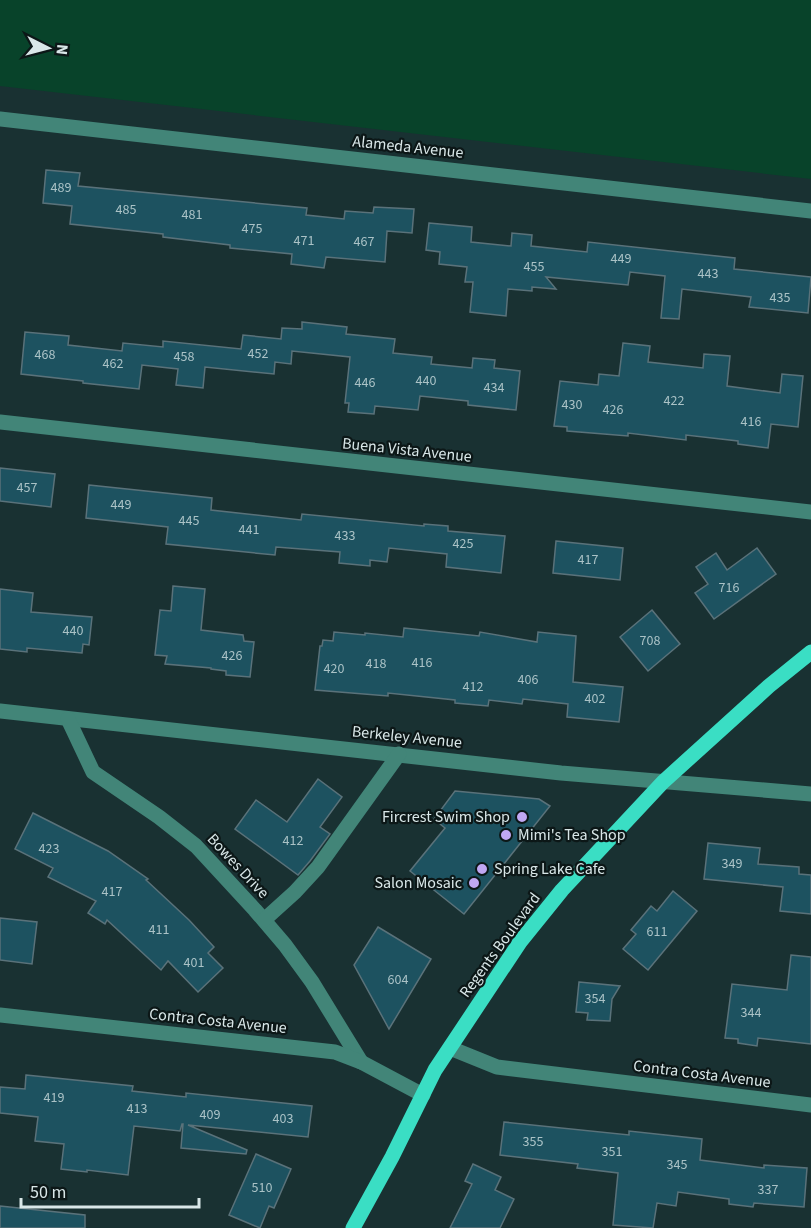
<svg xmlns="http://www.w3.org/2000/svg" width="811" height="1228" viewBox="0 0 811 1228" font-family="'Source Sans 3',sans-serif">
<style>
.green{fill:#08432a}
.building{fill:#1d5260;stroke:#5a727a;stroke-width:1.5}
.lines{fill:none;stroke-linecap:round;stroke-linejoin:round}
.minor{stroke:#428578;stroke-width:15}
.major{stroke:#3adec4;stroke-width:15}
.poi-dot{fill:#c0a8f3;stroke:#0c1717;stroke-width:2}
.labels{text-anchor:middle;dominant-baseline:central;stroke-width:4.5;stroke-linejoin:round;paint-order:stroke}
.number-label{font-size:14px;fill:#aac2c6}
.street-label{font-size:16px;fill:#d9e7e8;stroke:#0c1717}
.poi-label{font-size:16px;fill:#d9e7e8;stroke:#0c1717;text-anchor:end}
</style>
<rect width="100%" height="100%" fill="#193132"/>
<!-- green -->
<path class="green" d="M0,0h811v179l-811,-93z"/>
<!-- building -->
<g class="building">
<path d="M46,170l34,3 -2,13 229,22 -1,7 38,4 1,-8 28,2 1,-6 40,2 -2,24 -25,-2 -2,31 -59,-5 -2,11 -33,-4 1,-10 -62,-6v-3l-67,-8v-3l-93,-10 2,-18 -29,-3z"/>
<path d="M429,223l43,4 -1,15 40,4 1,-13 20,2 -1,11 56,6 1,-10 147,16 -1,11 77,8 -3,36 -59,-6 2,-10 -69,-8 -3,30 -18,-1 4,-42 -35,-4 -2,13 -82,-8 10,12 -24,-2v4l-24,-2 -2,27 -36,-4 3,-30h-8l2,-15 -28,-3 1,-12 -14,-2z"/>
<path d="M302,322l45,5 -1,7 49,5 -2,14 39,4 -1,7 41,4 1,-10 22,2 -1,8 26,3 -4,39 -48,-5v-4l-48,-5 -2,14 -43,-4 -1,8 -26,-2 1,-9h-4l5,-46 -58,-6 -1,13 -16,-2 -1,12 -69,-7 -2,21 -27,-3 2,-16 -36,-4 -3,24 -56,-6v-2l-62,-7 4,-42 44,4 -1,9 54,6 1,-8 40,4v-6l78,8 2,-14 38,4 1,-11 20,1z"/>
<path d="M623,343l27,3 -2,16 55,6 1,-14 26,2 -3,30 53,7 2,-19 21,2 -5,51 -27,-3 -3,24 -30,-4v-3l-52,-6v5l-58,-7v3l-61,-5v-4l-13,-1 6,-45 38,4 1,-11 20,2z"/>
<path d="M0,468l55,6 -4,33 -51,-6z"/>
<path d="M89,485l123,13 -1,12 90,10 1,-6 122,12v-2l24,2v5l57,5 -4,37 -55,-6 1,-13 -58,-6 -2,14 -17,-2v6l-31,-3 1,-11 -64,-5 -1,8 -109,-11 2,-17 -82,-9z"/>
<path d="M556,541l67,7 -3,32 -67,-7z"/>
<path d="M757,548l19,26 -62,45 -19,-26 13,-9 -12,-17 20,-14 11,17z"/>
<path d="M173,586l32,3 -4,41 42,5 1,6 10,1 -4,35 -24,-2v-4l-15,-2v-1l-46,-4 2,-8 -12,-1 5,-45 11,1z"/>
<path d="M0,589l33,4 -2,19 61,5 -3,28 -6,-1 -1,9 -55,-5v4l-27,-3z"/>
<path d="M652,610l28,34 -32,27 -28,-34z"/>
<path d="M404,628l75,8 1,-4 57,10 1,-10 38,4 -3,46 50,5 -4,35 -52,-5 1,-13 -45,-5 -1,5 -33,-4 -1,6 -33,-3v-3l-67,-7v3l-73,-6 5,-44h2l1,-6 10,1 1,-9 31,3v-2l38,4z"/>
<path d="M318,779l24,18 -22,30 10,7 -20,27 -12,14 -63,-46 21,-29 31,22z"/>
<path d="M455,791l84,8 11,7 -86,108 -54,-43 35,-43 -11,-9z"/>
<path d="M33,813l75,38 40,28 -2,1 43,40 25,27 -6,6 15,15 -25,24 -30,-31 -7,9 -54,-50 -2,4 -17,-11 8,-12 -48,-24 5,-9 -38,-19z"/>
<path d="M708,843l52,5 -2,16 41,3v7l12,1v39l-31,-3 3,-24 -79,-8z"/>
<path d="M673,891l24,20 -49,59 -25,-21 13,-15 -5,-4 20,-24 6,5z"/>
<path d="M0,918l37,4 -5,42 -32,-4z"/>
<path d="M378,927l53,32 -42,70 -35,-64z"/>
<path d="M791,955l20,2v87l-53,-6 -1,8 -19,-3v-4l-13,-1 7,-54 55,6z"/>
<path d="M579,982l41,4 -8,13 -2,22 -23,-1 1,-7 -12,-1z"/>
<path d="M26,1075l107,11 -1,5 54,6v-4l126,13 -4,31 -120,-12 59,25 -1,4 -65,-6 2,-24h-1l-2,7 -46,-5 -6,49 -41,-5v2l-26,-3 3,-25 -29,-3 3,-24 -38,-4v-26l25,2z"/>
<path d="M504,1122l125,13v-4l73,8 -2,21 64,8v-3l43,3 -3,39 -50,-4 -1,4 -24,-3v-5l-51,-7 -2,14 -19,-3 -4,25 -40,-3 5,-52 -41,-5 1,-4 -78,-9z"/>
<path d="M256,1154l35,15 -17,39 -5,-2 -9,22 -31,-13z"/>
<path d="M473,1164l28,13 -6,13 19,9 -14,29h-50l22,-44 -7,-3z"/>
<path d="M0,1206l85,9v13h-85z"/>
</g>
<g class="lines">
<!-- minor -->
<g class="minor">
<path d="M0,119l811,92"/>
<path d="M0,422l811,90"/>
<path d="M0,711l561,62 250,21"/>
<path d="M68,719l25,53 66,45 37,29 59,64 30,35 27,37 49,80"/>
<path d="M264,920l31,-28 23,-25 81,-113"/>
<path d="M0,1015l335,37 26,10 62,33"/>
<path d="M450,1048l47,19 314,38"/>
</g>
<!-- major -->
<path class="major" d="M353,1228l39,-71 43,-87 85,-128 42,-52 101,-108 106,-96 42,-34"/>
</g>
<!-- markers -->
<g class="poi-dot">
<circle cx="522" cy="817" r="6"/>
<circle cx="506" cy="835" r="6"/>
<circle cx="482" cy="869" r="6"/>
<circle cx="474" cy="883" r="6"/>
</g>
<g class="labels">
<!-- number labels -->
<g class="number-label">
<text x="61" y="188">489</text>
<text x="126" y="210">485</text>
<text x="192" y="215">481</text>
<text x="252" y="229">475</text>
<text x="304" y="241">471</text>
<text x="364" y="242">467</text>
<text x="621" y="259">449</text>
<text x="534" y="267">455</text>
<text x="708" y="274">443</text>
<text x="780" y="298">435</text>
<text x="258" y="354">452</text>
<text x="45" y="355">468</text>
<text x="184" y="357">458</text>
<text x="113" y="364">462</text>
<text x="426" y="381">440</text>
<text x="365" y="383">446</text>
<text x="494" y="388">434</text>
<text x="674" y="401">422</text>
<text x="572" y="405">430</text>
<text x="613" y="410">426</text>
<text x="751" y="422">416</text>
<text x="27" y="488">457</text>
<text x="121" y="505">449</text>
<text x="189" y="521">445</text>
<text x="249" y="530">441</text>
<text x="345" y="536">433</text>
<text x="463" y="544">425</text>
<text x="588" y="560">417</text>
<text x="729" y="588">716</text>
<text x="73" y="631">440</text>
<text x="650" y="641">708</text>
<text x="232" y="656">426</text>
<text x="422" y="663">416</text>
<text x="376" y="664">418</text>
<text x="334" y="669">420</text>
<text x="528" y="680">406</text>
<text x="473" y="687">412</text>
<text x="595" y="699">402</text>
<text x="293" y="841">412</text>
<text x="49" y="849">423</text>
<text x="732" y="864">349</text>
<text x="112" y="892">417</text>
<text x="159" y="930">411</text>
<text x="657" y="932">611</text>
<text x="194" y="963">401</text>
<text x="398" y="980">604</text>
<text x="595" y="999">354</text>
<text x="751" y="1013">344</text>
<text x="54" y="1098">419</text>
<text x="137" y="1109">413</text>
<text x="210" y="1115">409</text>
<text x="283" y="1119">403</text>
<text x="533" y="1142">355</text>
<text x="612" y="1152">351</text>
<text x="677" y="1165">345</text>
<text x="262" y="1188">510</text>
<text x="768" y="1190">337</text>
</g>
<!-- street labels -->
<g class="street-label">
<text transform="translate(408 147) rotate(6)">Alameda Avenue</text>
<text transform="translate(407 450) rotate(6)">Buena Vista Avenue</text>
<text transform="translate(407 737) rotate(6)">Berkeley Avenue</text>
<text transform="translate(238 866) rotate(47)">Bowes Drive</text>
<text transform="translate(500 945) rotate(-54)">Regents Boulevard</text>
<text transform="translate(218 1021) rotate(6)">Contra Costa Avenue</text>
<text transform="translate(702 1074) rotate(7)">Contra Costa Avenue</text>
</g>
<!-- poi labels -->
<g class="poi-label">
<text x="510" y="817">Fircrest Swim Shop</text>
<text x="518" y="835" text-anchor="start">Mimi's Tea Shop</text>
<text x="494" y="869" text-anchor="start">Spring Lake Cafe</text>
<text x="462" y="883">Salon Mosaic</text>
</g>
</g>
<!-- north arrow -->
<g transform="translate(48 48) rotate(96)" stroke="#0c1717" stroke-width="4.5" paint-order="stroke">
<path d="M0-4.5L10 22L0 15L-10 22Z" fill="#d9e7e8"/>
<text y="-9" font-size="16" font-weight="bold" text-anchor="middle" fill="#d9e7e8">N</text>
</g>
<!-- scale -->
<path d="M21 1198v9h178v-9" fill="none" stroke="#d9e7e8" stroke-width="3"/>
<text x="30" y="1198" font-size="18" fill="#d9e7e8" stroke="#0c1717" stroke-width="4.5" paint-order="stroke">50 m</text>
</svg>
